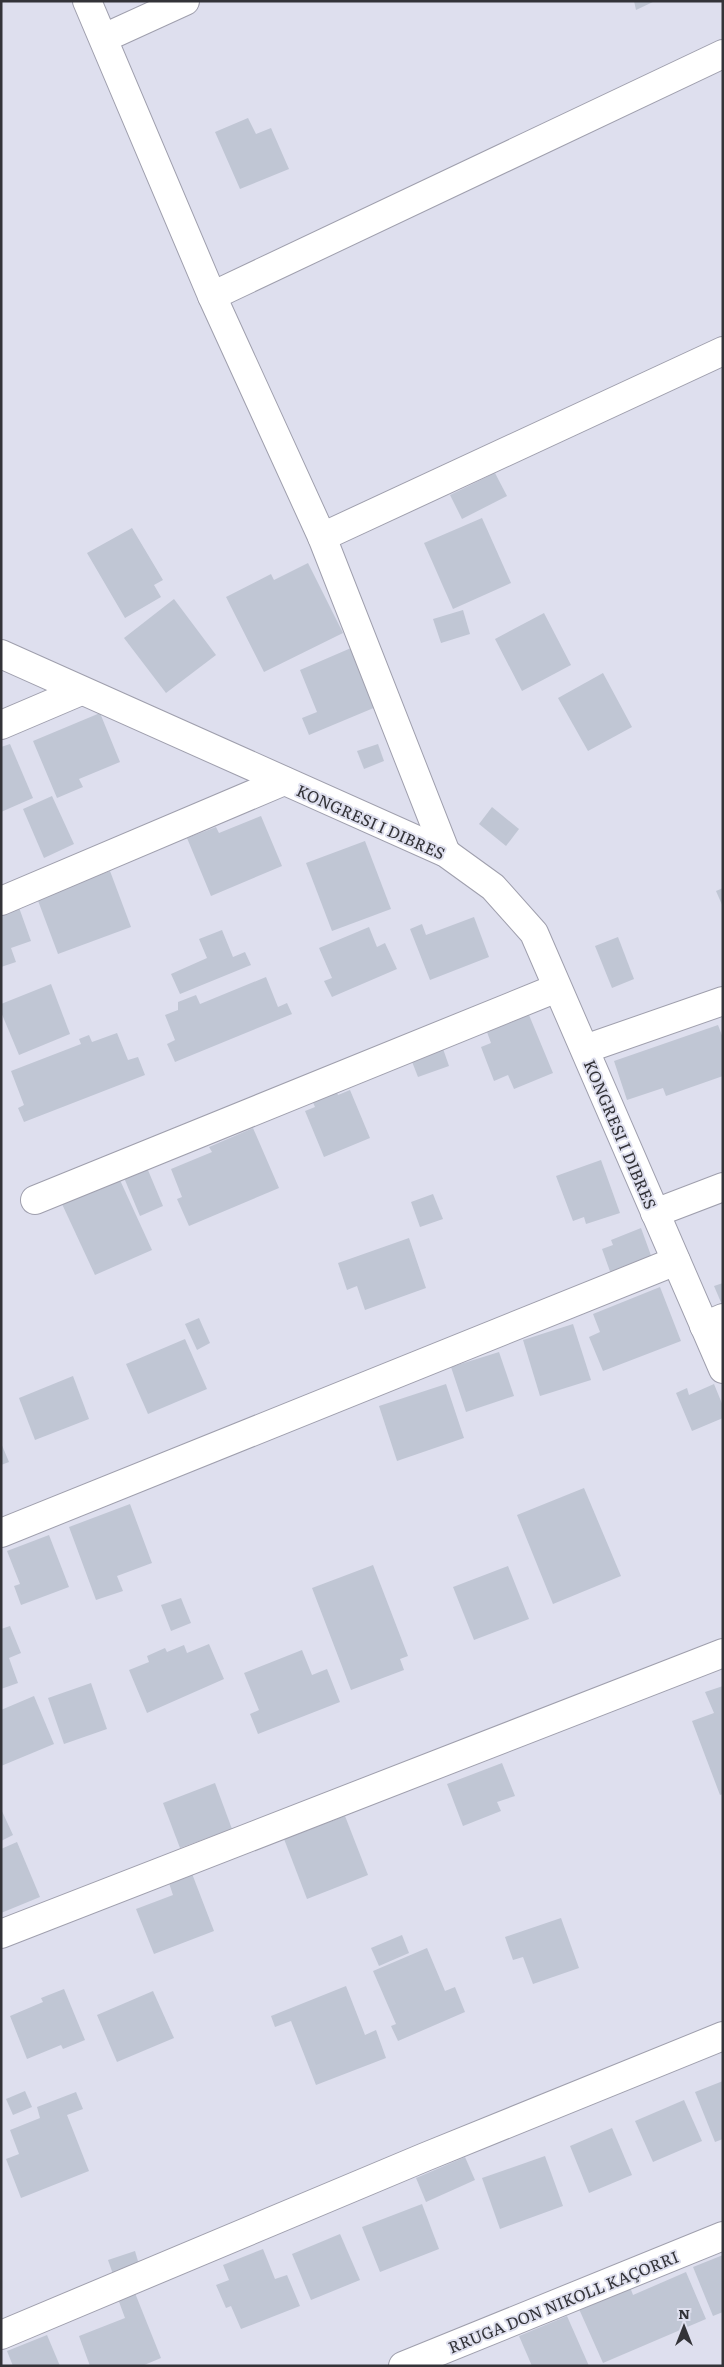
<svg xmlns="http://www.w3.org/2000/svg" width="724" height="2367" viewBox="0 0 724 2367" font-family="Literata,serif">
<style>
.building{fill:#c0c6d4}
.lines{fill:none;stroke-linecap:round;stroke-linejoin:round}
.minor-casing{stroke:#9f9fad;stroke-width:30}
.tertiary-casing{stroke:#9f9fad;stroke-width:30}
.minor{stroke:#fff;stroke-width:28}
.tertiary{stroke:#fff;stroke-width:28}
.labels{text-anchor:middle;dominant-baseline:central;stroke-width:4;stroke-linejoin:round;paint-order:stroke}
.street-label{font-size:16px;fill:#333338;stroke:#dedfee}
</style>
<rect width="100%" height="100%" fill="#dedfee"/>
<!-- building -->
<g class="building">
<path d="M634,1h21l-19,9z"/>
<path d="M248,118l8,16 15,-6 18,41 -49,20 -25,-57z"/>
<path d="M495,473l12,23 -45,23 -12,-24z"/>
<path d="M482,518l29,65 -58,26 -29,-66z"/>
<path d="M132,528l31,52 -9,5 7,12 -36,21 -38,-65z"/>
<path d="M308,563l35,70 -79,39 -38,-75 45,-23 3,6z"/>
<path d="M174,599l42,56 -50,38 -42,-55z"/>
<path d="M463,610l7,24 -29,9 -8,-24z"/>
<path d="M544,613l27,52 -49,26 -27,-52z"/>
<path d="M351,648l25,59 -67,28 -7,-17 15,-6 -17,-42z"/>
<path d="M603,673l29,54 -44,24 -30,-53z"/>
<path d="M100,713l20,49 -41,17 4,8 -26,11 -24,-57z"/>
<path d="M10,744l23,54 -32,14v-65z"/>
<path d="M378,744l6,17 -20,8 -7,-18z"/>
<path d="M52,796l22,48 -30,14 -21,-49z"/>
<path d="M492,807l27,22 -13,17 -27,-22z"/>
<path d="M261,816l21,50 -71,30 -24,-58 29,-11 3,6z"/>
<path d="M365,841l26,68 -59,22 -26,-68z"/>
<path d="M110,871l21,56 -73,27 -21,-56z"/>
<path d="M723,888v19l-7,-16z"/>
<path d="M17,902l14,39 -20,7 5,14 -15,5v-59z"/>
<path d="M474,917l15,40 -59,23 -20,-51 12,-5 4,11z"/>
<path d="M369,927l8,20 8,-4 12,26 -65,28 -8,-16 8,-3 -13,-30z"/>
<path d="M222,930l11,27 12,-5 6,13 -71,29 -9,-20 36,-16 -8,-19z"/>
<path d="M618,937l16,42 -22,9 -17,-42z"/>
<path d="M266,977l12,30 9,-4 5,11 -117,48 -8,-18 8,-4 -10,-25 13,-5v-8l18,-7 4,9z"/>
<path d="M51,984l19,50 -51,21 -18,-43v-8z"/>
<path d="M529,1015l24,58 -39,16 -6,-14 -14,6 -13,-34 10,-4 -4,-11z"/>
<path d="M718,1025l5,13v38l-57,20 -3,-8 -36,12 -13,-39z"/>
<path d="M117,1033l11,27 10,-3 7,18 -121,47 -6,-14 6,-3 -13,-34 70,-27 -2,-5 10,-4 3,7z"/>
<path d="M441,1043l8,23 -31,11 -9,-23z"/>
<path d="M334,1086l4,9 12,-5 20,48 -46,19 -19,-46 10,-4 -5,-11z"/>
<path d="M253,1128l26,60 -90,38 -12,-27 5,-2 -11,-28 41,-17 -3,-5z"/>
<path d="M601,1160l19,53 -34,11 -2,-7 -11,4 -17,-45z"/>
<path d="M145,1163l18,43 -23,10 -18,-43z"/>
<path d="M119,1178l33,72 -57,25 -33,-71z"/>
<path d="M433,1194l10,25 -23,8 -9,-25z"/>
<path d="M641,1228l12,33 -41,16 -10,-28 11,-4 -2,-5z"/>
<path d="M409,1238l17,50 -61,22 -8,-24 -10,4 -9,-27z"/>
<path d="M723,1283v24l-9,-21z"/>
<path d="M660,1287l21,54 -78,30 -14,-34 11,-5 -7,-18z"/>
<path d="M199,1318l11,25 -13,7 -12,-26z"/>
<path d="M573,1324l18,56 -51,16 -17,-56z"/>
<path d="M185,1339l22,50 -59,25 -22,-50z"/>
<path d="M499,1352l15,44 -48,16 -15,-45z"/>
<path d="M73,1376l16,43 -54,21 -16,-42z"/>
<path d="M446,1384l18,54 -67,23 -18,-55z"/>
<path d="M714,1384l9,22v12l-31,13 -16,-38 11,-5 2,7z"/>
<path d="M1,1443l8,19 -8,3z"/>
<path d="M584,1488l37,88 -68,28 -36,-89z"/>
<path d="M130,1504l22,59 -35,13 6,15 -27,9 -27,-73z"/>
<path d="M49,1535l20,52 -48,18 -7,-19 6,-2 -13,-33z"/>
<path d="M373,1565l35,91 -8,3 4,11 -53,20 -39,-102z"/>
<path d="M508,1566l21,53 -55,21 -21,-53z"/>
<path d="M181,1598l10,25 -20,8 -10,-26z"/>
<path d="M10,1626l11,27 -12,5 9,25 -17,6v-60z"/>
<path d="M209,1644l15,35 -77,34 -18,-43 20,-8 -2,-6 18,-8 2,4 17,-7 3,8z"/>
<path d="M302,1650l10,25 15,-6 13,33 -82,32 -8,-20 9,-4 -15,-37z"/>
<path d="M91,1683l16,46 -43,15 -16,-46z"/>
<path d="M723,1686v108l-3,1 -28,-74 22,-8 -9,-21z"/>
<path d="M34,1696l20,48 -53,22v-56z"/>
<path d="M502,1763l13,33 -18,6 4,9 -38,15 -16,-42z"/>
<path d="M215,1783l17,46 -52,19 -17,-45z"/>
<path d="M1,1809l12,26 -12,6z"/>
<path d="M345,1816l23,59 -61,24 -23,-60z"/>
<path d="M17,1842l23,55 -39,16v-64z"/>
<path d="M191,1871l23,60 -60,23 -18,-45 37,-14 -5,-15z"/>
<path d="M561,1918l18,50 -46,16 -10,-27 -10,3 -8,-23z"/>
<path d="M402,1935l7,18 -30,13 -8,-18z"/>
<path d="M427,1948l18,43 10,-4 10,25 -67,29 -7,-15 5,-2 -23,-53z"/>
<path d="M346,1986l19,49 11,-5 10,28 -70,27 -25,-64 -16,6 -4,-11z"/>
<path d="M64,1989l21,51 -22,9 -2,-4 -34,14 -17,-43 33,-14 -2,-4z"/>
<path d="M153,1991l21,47 -57,24 -20,-47z"/>
<path d="M723,2081v58l-8,3 -20,-50z"/>
<path d="M25,2091l7,16 -19,8 -7,-16z"/>
<path d="M76,2092l7,17 -16,6 22,56 -68,27 -15,-39 13,-5 -9,-24 30,-12 -3,-11z"/>
<path d="M684,2100l18,41 -49,21 -18,-41z"/>
<path d="M612,2128l20,47 -43,18 -19,-47z"/>
<path d="M545,2156l18,50 -63,23 -18,-51z"/>
<path d="M465,2157l10,23 -49,22 -10,-24z"/>
<path d="M422,2204l17,45 -59,23 -18,-45z"/>
<path d="M340,2234l20,46 -49,20 -19,-46z"/>
<path d="M263,2249l12,30 12,-4 13,31 -59,23 -10,-23 -5,2 -10,-23 13,-5 -6,-15z"/>
<path d="M135,2251l5,17 -26,9 -6,-17z"/>
<path d="M723,2255v57l-10,4 -20,-49z"/>
<path d="M686,2272l20,47 -103,44 -24,-54 51,-22 3,8z"/>
<path d="M135,2293l26,65 -19,8h-52l-11,-30 46,-18 -7,-19z"/>
<path d="M567,2316l22,50h-57l-13,-30z"/>
<path d="M47,2335l13,31h-47l-6,-15z"/>
</g>
<g class="lines">
<defs>
<g id="minor">
<path d="M87,1l125,295 110,241 124,316"/>
<path d="M104,38l81,-37"/>
<path d="M212,296l511,-242"/>
<path d="M322,537l401,-186"/>
<path d="M1,725l80,-34"/>
<path d="M1,901l283,-120"/>
<path d="M585,1049l138,-48"/>
<path d="M35,1200l522,-212"/>
<path d="M655,1213l68,-26"/>
<path d="M704,1326l19,-8"/>
<path d="M1,1533l675,-272"/>
<path d="M1,1934l722,-281"/>
<path d="M1,2335l424,-178 298,-121"/>
<path d="M403,2366l320,-130"/>
</g>
<path id="tertiary" d="M1,654l445,199 47,34 41,46 189,436"/>
</defs>
<!-- minor casing -->
<use href="#minor" class="minor-casing"/>
<!-- tertiary casing -->
<use href="#tertiary" class="tertiary-casing"/>
<!-- minor -->
<use href="#minor" class="minor"/>
<!-- tertiary -->
<use href="#tertiary" class="tertiary"/>
</g>
<g class="labels">
<!-- street labels -->
<g class="street-label">
<text transform="translate(371 821) rotate(24)">KONGRESI I DIBRES</text>
<text transform="translate(621 1134) rotate(67)">KONGRESI I DIBRES</text>
<text transform="translate(563 2301) rotate(-22)">RRUGA DON NIKOLL KAÇORRI</text>
</g>
</g>
<!-- border -->
<rect width="724" height="2367" fill="none" stroke="#333338" stroke-width="5"/>
<!-- north arrow -->
<g transform="translate(684 2327)" stroke="#dedfee" stroke-width="4" paint-order="stroke">
<path d="M0-4L9 19L0 12L-9 19Z" fill="#333338"/>
<text y="-8" font-size="14" font-weight="bold" text-anchor="middle" fill="#333338">N</text>
</g>
</svg>
